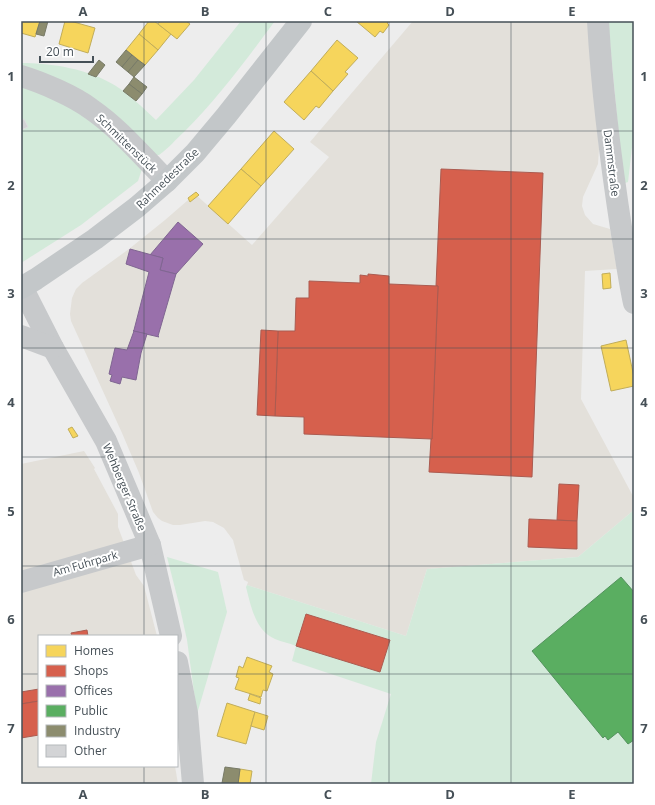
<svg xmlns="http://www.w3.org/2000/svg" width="655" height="805" viewBox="0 0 655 805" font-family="'Open Sans',sans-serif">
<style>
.commercial{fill:#e3e0da}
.green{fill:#d3eada}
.homes{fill:#f6d55c;stroke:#c1ad5a}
.shops{fill:#d6604d;stroke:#ab5b50}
.offices{fill:#9970ab;stroke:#806692}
.public{fill:#5aae61;stroke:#54925e}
.industry{fill:#8c8c6e;stroke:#777a67}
.building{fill:#d3d4d6;stroke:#dedfe0}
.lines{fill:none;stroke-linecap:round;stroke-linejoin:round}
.minor{stroke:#c7c9cb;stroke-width:22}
.major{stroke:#c3c7c9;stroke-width:22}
.grid{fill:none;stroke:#465057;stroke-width:1;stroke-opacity:0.55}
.labels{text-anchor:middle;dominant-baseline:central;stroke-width:4;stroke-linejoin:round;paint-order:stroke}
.street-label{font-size:11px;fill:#465057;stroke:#fff}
.neatline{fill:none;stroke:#465057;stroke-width:1.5}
.grid-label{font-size:13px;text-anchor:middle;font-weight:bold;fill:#465057}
</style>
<rect width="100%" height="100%" fill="#ededed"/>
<!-- commercial -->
<g class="commercial">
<path d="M413,21h175l11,128 -1,15 -15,33 -1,9 3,9 8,9 17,5 7,40 -32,2 -4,128 53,99v12l-56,47 -151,12 -21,67 -159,-51 1,-3 -4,-2 -11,-40 -9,-12 -11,-6 -8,-1 -25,4h-7l-11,-4 -4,-3 -5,-6 -14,-39 -17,-40 -51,-112 -1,-7 2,-16 4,-9 6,-6 47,-34 36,-29 30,-26 57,51 77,-88 -19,-15z"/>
<path d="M84,451l11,17 -1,1 24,45v13l18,48 8,11 13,50h-118v130h136l3,18h-157v-320z"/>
</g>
<!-- green -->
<g class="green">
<path d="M241,21h34c-29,39 -57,77 -91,111 -8,7 -16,17 -25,23h-6l-132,-85v-7c31,0 68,6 95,23 15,10 27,22 40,34l38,-40z"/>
<path d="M608,21h26v109l-6,52 -3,1 -2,-2z"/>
<path d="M21,83l66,31 55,55 -4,12 -57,44 -60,38z"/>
<path d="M634,510v274h-263l5,-42 15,-48 -99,-33 4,-15c-7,-3 -14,-4 -21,-7 -20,-9 -24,-33 -29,-52l1,-2 159,51 21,-67 151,-12z"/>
<path d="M167,557l51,15 9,40 -30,102 -10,-74 -7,-32z"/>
</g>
<!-- homes -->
<g class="homes">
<path d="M21,21h19l-5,16 -14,-4z"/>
<path d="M65,21h5l25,7 -7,25 -29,-9z"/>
<path d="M149,21h5l17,13 -13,16 -19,-16z"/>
<path d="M160,21h26l4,3 -13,15 -19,-15z"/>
<path d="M356,21h33l-2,2 2,2 -6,8 -3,-2 -5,6z"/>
<path d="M139,34l19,16 -13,15 -19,-15z"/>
<path d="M337,40l21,18 -13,14 3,2 -15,17 -22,-20z"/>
<path d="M311,71l22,20 -14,17 -3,-2 -12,14 -20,-18z"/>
<path d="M274,131l20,18 -33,37 -20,-17z"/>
<path d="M241,169l20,17 -33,38 -20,-18z"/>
<path d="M196,192l3,3 -9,7 -2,-4z"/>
<path d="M610,273l1,15 -8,1 -1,-15z"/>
<path d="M626,340l8,37v9l-23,5 -10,-45z"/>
<path d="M72,427l6,9 -5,2 -5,-9z"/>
<path d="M247,657l25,9 -3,6 4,2 -6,17 -4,-1 -2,7 -26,-8 4,-11 -3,-1 3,-11 4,2z"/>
<path d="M250,694l11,4 -1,6 -12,-4z"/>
<path d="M227,703l28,9 -9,32 -29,-8z"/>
<path d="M255,712l13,4 -4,14 -13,-4z"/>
<path d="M240,769l12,2 -2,13h-12z"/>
</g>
<!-- shops -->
<g class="shops">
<path d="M441,169l102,4 -11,304 -103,-5 2,-33h1l6,-153h-2z"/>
<path d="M368,274l21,2v8l49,2 -6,153 -128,-5v-17l-29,-1 3,-85h17l1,-33h13v-17l51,2v-8l8,1z"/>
<path d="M261,330l17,1 -3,85 -18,-1z"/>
<path d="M559,484l20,1 -2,36 -20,-1z"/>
<path d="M529,519l48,2v28l-49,-2z"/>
<path d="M306,614l84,26 -10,32 -84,-26z"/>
<path d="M87,630l1,6h-16l-1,-3z"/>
<path d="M39,689v12l-18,3v-12z"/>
<path d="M39,701v34l-18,3v-34z"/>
</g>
<!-- offices -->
<g class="offices">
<path d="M178,222l25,22 -27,30 -16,-4 3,-12 -13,-3z"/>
<path d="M130,249l33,9 -3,12 16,4 -18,62 1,1 -26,-6 1,-1 15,-58 -23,-8z"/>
<path d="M134,331l13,3 -6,19 -5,27 -14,-3 -2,7 -10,-3 2,-6 -3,-1 6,-26 12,2z"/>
</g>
<!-- public -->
<path class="public" d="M621,577l13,15v148l-6,4 -10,-12 -10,8 -3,-4 -2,2 -71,-87z"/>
<!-- industry -->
<g class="industry">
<path d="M40,21h8l-4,15 -8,-2z"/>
<path d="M126,50l6,5 -10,12 -6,-5z"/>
<path d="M132,55l6,5 -10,12 -6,-5z"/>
<path d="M99,60l6,5 -9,12 -8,-3z"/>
<path d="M138,60l7,5 -11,12 -6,-5z"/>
<path d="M134,77l13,10 -5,7 -13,-10z"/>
<path d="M129,84l13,10 -6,7 -13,-10z"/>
<path d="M225,767l15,2 -2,15 -16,-1z"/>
</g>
<!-- building -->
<path class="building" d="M24,119l4,8 -7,3v-9z"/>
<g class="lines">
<!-- minor -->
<g class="minor">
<path d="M598,21c4,71 13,142 24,213 4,23 7,46 12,69"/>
<path d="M21,76c20,6 53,20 70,33 29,20 51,47 76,72"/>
<path d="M22,287l31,61 53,93 44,104 21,91"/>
<path d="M21,336l32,12"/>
<path d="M21,582l129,-37"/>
<path d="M177,662l10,51 6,71"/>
</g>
<!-- major -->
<path class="major" d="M21,288l15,-9 59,-40 42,-32 30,-26 28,-28 31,-37 75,-95"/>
</g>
<!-- grid -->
<path class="grid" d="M144,21v615M266,21v763M389,21v763M511,21v763M21,131h613M21,239h613M21,348h613M21,457h613M21,566h613M21,674h18M177,674h457M144,766v18"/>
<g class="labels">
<!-- street labels -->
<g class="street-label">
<text transform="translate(127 143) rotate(44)">Schmittenstück</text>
<text transform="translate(612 163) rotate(83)">Dammstraße</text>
<text transform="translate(167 178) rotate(-44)">Rahmedestraße</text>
<text transform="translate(125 487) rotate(67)">Wehberger Straße</text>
<text transform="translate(85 563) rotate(-16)">Am Fuhrpark</text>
</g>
</g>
<!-- border -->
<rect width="655" height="805" fill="none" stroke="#ffffff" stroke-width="44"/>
<!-- legend -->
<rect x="38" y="635" width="140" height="132" fill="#ffffff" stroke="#b5b9bc"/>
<rect x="46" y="645" width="20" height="12" fill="#f6d55c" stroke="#b5b9bc"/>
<text x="74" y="655" font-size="12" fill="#465057">Homes</text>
<rect x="46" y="665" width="20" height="12" fill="#d6604d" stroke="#b5b9bc"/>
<text x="74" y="675" font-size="12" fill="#465057">Shops</text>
<rect x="46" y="685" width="20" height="12" fill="#9970ab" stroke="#b5b9bc"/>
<text x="74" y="695" font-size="12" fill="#465057">Offices</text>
<rect x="46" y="705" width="20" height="12" fill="#5aae61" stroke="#b5b9bc"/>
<text x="74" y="715" font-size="12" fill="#465057">Public</text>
<rect x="46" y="725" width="20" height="12" fill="#8c8c6e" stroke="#b5b9bc"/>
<text x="74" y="735" font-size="12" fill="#465057">Industry</text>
<rect x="46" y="745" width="20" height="12" fill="#d3d4d6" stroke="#b5b9bc"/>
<text x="74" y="755" font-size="12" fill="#465057">Other</text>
<!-- scale -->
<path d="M40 56v6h53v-6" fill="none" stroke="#465057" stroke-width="2"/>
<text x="46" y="56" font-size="12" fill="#465057" stroke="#ffffff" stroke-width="3" paint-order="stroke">20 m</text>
<rect x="22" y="22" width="611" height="761" class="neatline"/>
<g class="grid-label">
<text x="83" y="16">A</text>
<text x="205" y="16">B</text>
<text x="328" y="16">C</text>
<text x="450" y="16">D</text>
<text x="572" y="16">E</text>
<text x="11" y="81">1</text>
<text x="644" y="81">1</text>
<text x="11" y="190">2</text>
<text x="644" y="190">2</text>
<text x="11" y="298">3</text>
<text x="644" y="298">3</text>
<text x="11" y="407">4</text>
<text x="644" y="407">4</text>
<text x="11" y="516">5</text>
<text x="644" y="516">5</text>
<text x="11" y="624">6</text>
<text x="644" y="624">6</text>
<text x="11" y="733">7</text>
<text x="644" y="733">7</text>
<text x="83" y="799">A</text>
<text x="205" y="799">B</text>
<text x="328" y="799">C</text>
<text x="450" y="799">D</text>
<text x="572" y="799">E</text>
</g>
</svg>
